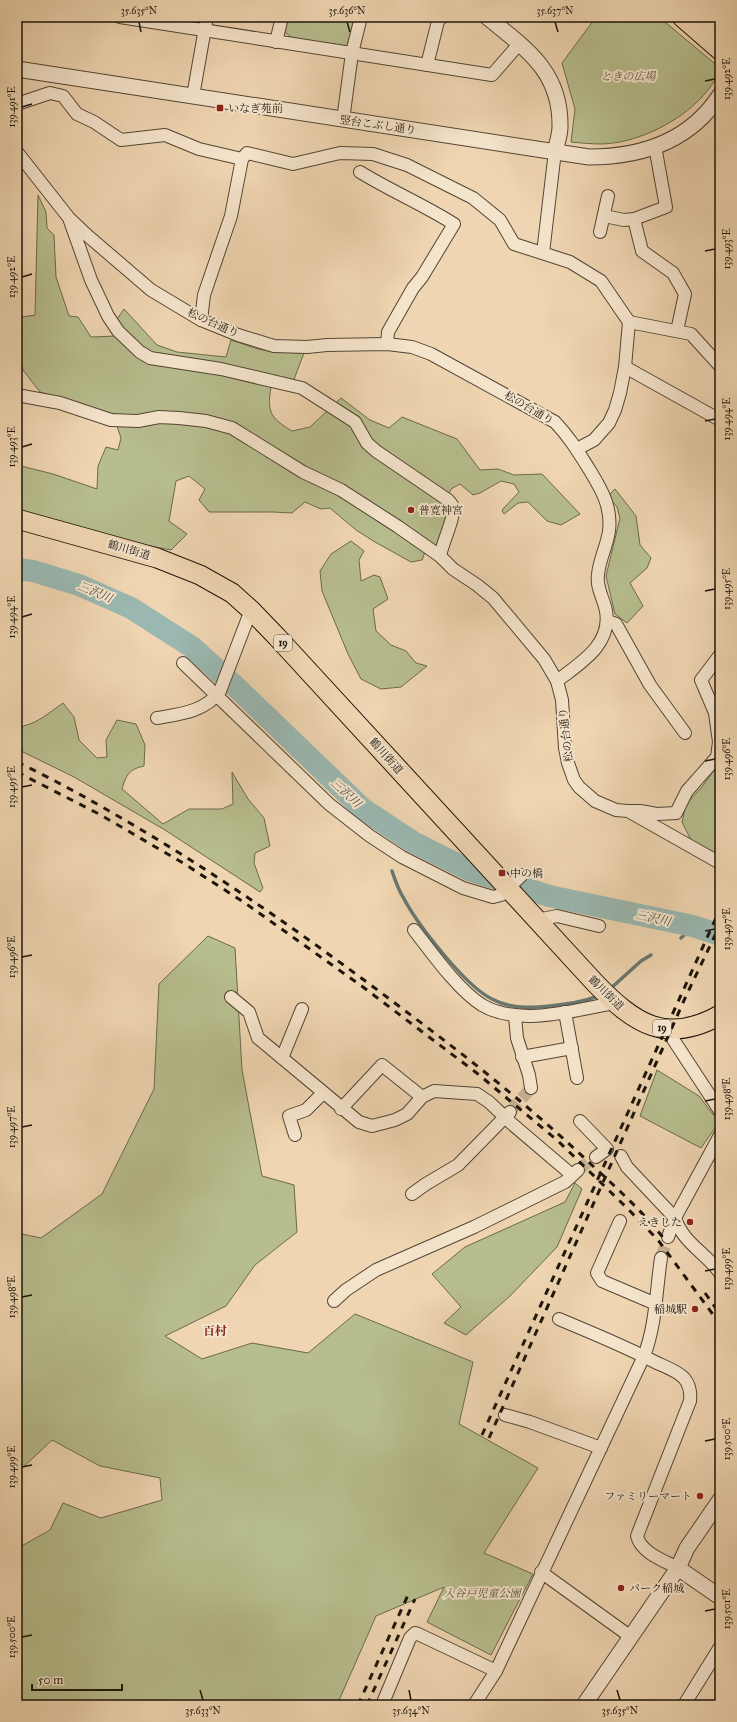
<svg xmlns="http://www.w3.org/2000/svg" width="737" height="1722" viewBox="0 0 737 1722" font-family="'IM FELL Great Primer','Noto Serif JP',serif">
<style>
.green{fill:#b7bd8d;stroke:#6a694c}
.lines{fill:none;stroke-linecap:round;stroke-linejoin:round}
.stream{stroke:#68776f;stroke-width:3.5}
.river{stroke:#9ab8b1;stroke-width:22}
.minor-tunnel{stroke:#c5af90;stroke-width:12;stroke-dasharray:12 6;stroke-linecap:butt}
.minor-casing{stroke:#524534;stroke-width:14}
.tertiary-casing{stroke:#524534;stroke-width:17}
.primary-casing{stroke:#1d150b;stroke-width:21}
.minor{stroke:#f5e4cc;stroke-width:12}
.tertiary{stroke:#f5e4cc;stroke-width:15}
.primary{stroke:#efd5b1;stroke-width:19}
.rail{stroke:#1d150b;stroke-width:3;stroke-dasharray:7 7;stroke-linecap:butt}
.ticks{fill:none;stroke:#1d150b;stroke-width:1.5}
.poi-dot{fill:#8f2418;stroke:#f5e4cc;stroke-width:1.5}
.labels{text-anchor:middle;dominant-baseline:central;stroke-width:4;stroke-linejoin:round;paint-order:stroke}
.shield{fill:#f5e4cc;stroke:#5e5345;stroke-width:1}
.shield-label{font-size:10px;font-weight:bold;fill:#1d150b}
.park-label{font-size:11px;font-style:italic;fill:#535038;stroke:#f5e4cc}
.poi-label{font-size:11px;fill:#1d150b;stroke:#f5e4cc;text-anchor:start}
.street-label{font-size:11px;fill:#1d150b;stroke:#f5e4cc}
.water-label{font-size:12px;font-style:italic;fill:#494e45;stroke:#f5e4cc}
.neighbourhood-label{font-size:12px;font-weight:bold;fill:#7a1f14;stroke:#f5e4cc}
.neatline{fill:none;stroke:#1d150b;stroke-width:1.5}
.ticks-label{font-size:10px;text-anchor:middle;fill:#1d150b}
</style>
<rect width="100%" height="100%" fill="#efd5b1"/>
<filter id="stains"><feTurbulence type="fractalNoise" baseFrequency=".005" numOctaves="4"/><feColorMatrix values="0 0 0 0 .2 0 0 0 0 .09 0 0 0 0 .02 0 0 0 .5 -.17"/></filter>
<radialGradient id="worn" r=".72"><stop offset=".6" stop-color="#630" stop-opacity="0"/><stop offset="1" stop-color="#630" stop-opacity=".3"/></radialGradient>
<!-- green -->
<g class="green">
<path d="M288,17h67l-8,29 -55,-8 -7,-6z"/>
<path d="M596,17h63l61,51v5c-7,10 -14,21 -23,29 -24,23 -62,41 -95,42 -10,0 -21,-1 -31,-2l4,-33 -13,-46z"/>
<path d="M38,195l8,17 1,16 7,7 2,42 13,39 9,1 13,20 26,-1v-17l7,-10 33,36 20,7 49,5 5,-17 27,9 16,3 30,1 -14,37 -19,-3c-4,25 -1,31 21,44l18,-4 31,-29 29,22 19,8 13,-11 55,22 23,31 18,-1 16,6 28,-1 38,40 -19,11 -14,-4 -19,-19 -10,1 -14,11 -2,-4 17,-18 -5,-8 -13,-3 -21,12 -7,2 -13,-11 -9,5 -5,12 5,13 -13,36 -10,-6 -6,16 -11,2 -36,-20 -19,-12 -26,-22 -9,1 -16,-7 -13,11 -19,-1h-64l-10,-12 6,-11 -16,-13 -13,5 -7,40 18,13 -16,16 -70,-14 -84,-26v-45l36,9 44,15 1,-23 8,-19 12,3 3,-12 -4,-12v-11l-77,-23 -17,-22 -5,-21 4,-32 13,-2z"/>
<path d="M615,489l21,27 4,29 11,13 -4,10 -17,15 13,23 -16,17 -12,-9 -9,-38 14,-58 -3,-11 -5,-6 -2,-7z"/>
<path d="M351,541l13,10 -5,9 2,21 13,-6 6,2 8,22 -15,10 3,22 15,14 15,6 10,12 11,3 -26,21 -20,2 -20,-10 -13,-25 -26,-63 -2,-20 11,-17z"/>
<path d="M63,703l11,14 5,23 18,18 10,-1 -1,-17 11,-20 19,4 9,21 -1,21c-15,3 -18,9 -22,23l41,35 26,-15h33l11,-5 -1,-32 16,27 16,19 6,28 -15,7 -1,10 9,25 -3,4 -95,-62 -91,-53 -57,-28v-22c17,-1 32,-14 46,-24z"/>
<path d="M720,762v96l-29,-18 -9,-18 4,-18 16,-17z"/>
<path d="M208,936l27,12 7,122 20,106 32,9 3,47 -42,33 -29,41 -61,30 37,23 50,-16 56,10 47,-39 118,48 -14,62 79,44 -54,85 49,21 -42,81 -64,-33 17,-35 -68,29 -39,89h-320v-158l1,1 32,-18 13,-27 38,15 61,-18 -2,-22 -60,-12 -48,-26 -35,33v-240l24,5 61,-44 52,-105 5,-105z"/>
<path d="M657,1070l42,26 20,26 -18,26 -61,-32z"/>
<path d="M575,1183l7,6 -25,58 -47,49 -44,39 -22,-12 17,-16 -29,-33 33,-27 100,-45z"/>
</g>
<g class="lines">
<!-- stream -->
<g class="stream">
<path d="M392,871c3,9 6,18 11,26 14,27 62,89 89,102 20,11 44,9 66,6 13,-2 29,-3 41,-10"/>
<path d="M681,938l12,-12"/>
<path d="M610,989l31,-28 10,-6"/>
</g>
<!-- river -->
<path class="river" d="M17,569l16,2 46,14 52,23 61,39 45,41 126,121 50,33 56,28 80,26 144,30 27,9"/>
<!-- minor-tunnel -->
<g class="minor-tunnel">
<path d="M510,1112l21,-24"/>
<path d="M578,1170l18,-13"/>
<path d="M661,1258l7,-21"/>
</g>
<defs>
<g id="minor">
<path d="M120,17l372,58 27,-31"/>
<path d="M276,42l6,-25"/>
<path d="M427,65l11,-44 4,-4"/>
<path d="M193,96l14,-79"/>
<path d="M17,104l33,-11 13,3 14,18 17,8 27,18 44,-5 34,14 43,10"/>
<path d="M343,120l9,-67 9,-36"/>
<path d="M17,152l52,66 19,18 63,54 50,30 37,15 36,11 33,1 20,-2 60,-1 25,3 19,7 124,68c15,16 22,28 34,47 12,20 23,37 20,62 -2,15 -10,29 -11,44 -2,13 6,24 8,36 6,34 -26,52 -49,70"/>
<path d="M360,172c31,19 64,33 94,52l-32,53 -9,11 -25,44 -1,12"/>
<path d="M604,216l20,4 10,-1 32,-12 -11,-61"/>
<path d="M634,219l8,32 31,22 12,21 -8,37"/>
<path d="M70,221l21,59 17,36 10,15 22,21 10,6 71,11 81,19 53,34 12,21 9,8 72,49c2,2 5,5 5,8 2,9 -11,36 -13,48"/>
<path d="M600,232l8,-36"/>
<path d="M543,253l12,-102"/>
<path d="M201,320l3,-25 27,-79 11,-57 5,-6 46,11 47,-11 33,1 34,11 66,33 27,22 14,24 56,18 31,19 28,41 -4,45 -5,26 -5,17 -6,13 -15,17 -17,9"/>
<path d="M629,322l62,12 29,32"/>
<path d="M625,367l95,53"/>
<path d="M17,395l43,8 51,17 27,1 21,-4 20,1 27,3 26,7 71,44 38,18 56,36 43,30 13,13 24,16 16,13 51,61 13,22 5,19 3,48 3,15 6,17 5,7 16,14 21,9 12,1 92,52"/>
<path d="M607,621l9,3 34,61 35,48"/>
<path d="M183,663l146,141 41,32 32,21 61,31 30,9 8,-2 21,-20"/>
<path d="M157,718c23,-4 48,-6 63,-27l31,-81"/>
<path d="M631,811h9l17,3 19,-1 11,-22 30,-34 2,-15 -4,-29 -14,-33 19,-25"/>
<path d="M537,920l20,-4 42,10"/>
<path d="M414,930c18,23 44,60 68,75 37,22 93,5 132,-2"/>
<path d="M231,997l18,15 9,26 101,84 13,4 23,-6 12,-6 15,-17 12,-6 43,3 12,8 22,21 61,52"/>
<path d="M565,1012l12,66"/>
<path d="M515,1016l2,22 12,37 2,13"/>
<path d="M667,1030l53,81"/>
<path d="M522,1057l50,-9"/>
<path d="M282,1058l20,-49"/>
<path d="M341,1109l41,-44 40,32"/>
<path d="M580,1121l27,28 -11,8"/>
<path d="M295,1135l-6,-19 17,-6 17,-17"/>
<path d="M621,1156l6,11 48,51c8,25 31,35 45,55"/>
<path d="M412,1194l14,-10 32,-19 52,-53"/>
<path d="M620,1221l-23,52 5,8 54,23"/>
<path d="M668,1237l7,-19 45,-83"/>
<path d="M334,1301l12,-11 30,-20 98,-43 91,-45 13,-12"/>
<path d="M559,1319c33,14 66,27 98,44 9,4 20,8 27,15 6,7 7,14 6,23l-53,135c4,17 28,25 41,32"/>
<path d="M505,1415l25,7 71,26"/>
<path d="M541,1572l90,65"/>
<path d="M382,1705l28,-67 5,-5 3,1 78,37"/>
<path d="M474,1705l22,-34 148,-315c12,-31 12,-65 17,-98"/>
<path d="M684,1705l36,-58"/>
</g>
<g id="tertiary">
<path d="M487,17c39,32 74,54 73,110 0,8 -3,16 -5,24"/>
<path d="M17,69l572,88c52,0 101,-16 131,-62"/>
<path d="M678,1568l42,29"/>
<path d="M584,1705l94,-137 9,-20 33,-48"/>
</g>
<g id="primary">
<path d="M682,17l38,33"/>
<path d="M705,17l15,18"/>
<path d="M17,519l140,39 43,17 32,18 19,17 26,27 319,347c39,40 70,61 124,31"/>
</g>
</defs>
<!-- minor casing -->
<use href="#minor" class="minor-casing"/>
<!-- tertiary casing -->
<use href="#tertiary" class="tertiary-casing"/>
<!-- primary casing -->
<use href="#primary" class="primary-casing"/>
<!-- minor -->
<use href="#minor" class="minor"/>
<!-- tertiary -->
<use href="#tertiary" class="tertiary"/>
<!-- primary -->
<use href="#primary" class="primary"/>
<!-- rail -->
<g class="rail">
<path d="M17,762c40,19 79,41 118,64 98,58 190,124 281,193 63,47 121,94 178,148 25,23 50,46 71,73"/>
<path d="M17,772l82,42 84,49 62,40 118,84 115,87 80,67 70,68 30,31 62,84"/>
<path d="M705,1293l15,21"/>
<path d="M482,1435l238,-526"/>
<path d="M489,1438l197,-442 34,-71"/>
<path d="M358,1705l50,-110"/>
<path d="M367,1705l48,-106"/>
</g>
</g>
<!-- ticks -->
<path class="ticks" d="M139,22l2,10M347,22l3,10M555,22l3,10M705,81l10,-2M22,107l10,-3M705,251l10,-2M22,277l10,-3M705,421l10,-2M22,447l10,-3M705,591l10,-2M22,617l10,-3M705,761l10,-2M22,787l10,-2M705,931l10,-2M22,957l10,-2M705,1101l10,-2M22,1127l10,-2M705,1271l10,-2M22,1297l10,-2M705,1441l10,-2M22,1467l10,-2M705,1611l10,-2M22,1637l10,-2M200,1690l3,10M409,1690l2,10M617,1690l3,10"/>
<!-- markers -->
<g class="poi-dot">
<rect x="216" y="104" width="8" height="8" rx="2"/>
<circle cx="411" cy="510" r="4"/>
<rect x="498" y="869" width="8" height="8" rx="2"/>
<circle cx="690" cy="1222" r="4"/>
<circle cx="695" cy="1309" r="4"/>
<circle cx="700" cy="1496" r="4"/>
<circle cx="621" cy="1588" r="4"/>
</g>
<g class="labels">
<!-- shield labels -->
<g class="shield">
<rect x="274" y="635" width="18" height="16" rx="3"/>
<rect x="653" y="1020" width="18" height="16" rx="3"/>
</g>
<g class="shield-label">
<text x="283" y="643">19</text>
<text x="662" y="1028">19</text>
</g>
<!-- park labels -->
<g class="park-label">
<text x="628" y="76">ときの広場</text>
<text x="482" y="1593">入谷戸児童公園</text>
</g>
<!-- poi labels -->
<g class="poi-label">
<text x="228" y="108">いなぎ苑前</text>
<text x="419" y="510">普寛神宮</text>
<text x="510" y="873">中の橋</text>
<text x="682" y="1222" text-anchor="end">えきした</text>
<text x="687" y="1309" text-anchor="end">稲城駅</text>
<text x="692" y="1496" text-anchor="end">ファミリーマート</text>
<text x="629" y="1588">パーク稲城</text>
</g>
<!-- street labels -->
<g class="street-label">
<text transform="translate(378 125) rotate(8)">竪台こぶし通り</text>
<text transform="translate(213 323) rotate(24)">松の台通り</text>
<text transform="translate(529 408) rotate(30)">松の台通り</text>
<text transform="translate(129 550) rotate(16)">鶴川街道</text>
<text transform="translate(566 735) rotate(-97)">松の台通り</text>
<text transform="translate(386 756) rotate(48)">鶴川街道</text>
<text transform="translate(606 993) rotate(44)">鶴川街道</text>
</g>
<!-- water labels -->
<g class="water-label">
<text transform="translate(95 592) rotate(23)">三沢川</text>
<text transform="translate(346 793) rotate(43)">三沢川</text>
<text transform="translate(653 918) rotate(12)">三沢川</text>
</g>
<!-- neighbourhood labels -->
<g class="neighbourhood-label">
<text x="215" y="1331">百村</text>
</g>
</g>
<!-- margin -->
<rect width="737" height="1722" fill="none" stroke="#efd5b1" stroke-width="44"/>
<!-- scale -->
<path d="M32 1684v6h90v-6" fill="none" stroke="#1d150b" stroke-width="2"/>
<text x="38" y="1684" font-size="12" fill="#1d150b" stroke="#f5e4cc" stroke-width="3" paint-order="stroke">50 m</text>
<rect x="22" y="22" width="693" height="1678" class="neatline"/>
<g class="ticks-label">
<text x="139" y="14">35.635°N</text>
<text x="347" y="14">35.636°N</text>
<text x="555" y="14">35.637°N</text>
<text transform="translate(726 79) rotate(-90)" y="4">139.492°E</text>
<text transform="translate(11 107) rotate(-90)" y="4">139.491°E</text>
<text transform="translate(726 249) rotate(-90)" y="4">139.493°E</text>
<text transform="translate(11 277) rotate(-90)" y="4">139.492°E</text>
<text transform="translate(726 419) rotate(-90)" y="4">139.494°E</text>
<text transform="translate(11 447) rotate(-90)" y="4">139.493°E</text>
<text transform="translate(726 589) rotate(-90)" y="4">139.495°E</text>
<text transform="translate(11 617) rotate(-90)" y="4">139.494°E</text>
<text transform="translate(726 759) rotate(-90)" y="4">139.496°E</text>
<text transform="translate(11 787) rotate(-90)" y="4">139.495°E</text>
<text transform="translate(726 929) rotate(-90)" y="4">139.497°E</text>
<text transform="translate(11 957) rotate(-90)" y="4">139.496°E</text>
<text transform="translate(726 1099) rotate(-90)" y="4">139.498°E</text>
<text transform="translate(11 1127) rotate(-90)" y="4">139.497°E</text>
<text transform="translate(726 1269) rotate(-90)" y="4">139.499°E</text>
<text transform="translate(11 1297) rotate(-90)" y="4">139.498°E</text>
<text transform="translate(726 1439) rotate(-90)" y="4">139.500°E</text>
<text transform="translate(11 1467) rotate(-90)" y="4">139.499°E</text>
<text transform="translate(726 1609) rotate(-90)" y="4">139.501°E</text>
<text transform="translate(11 1637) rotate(-90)" y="4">139.500°E</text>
<text x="203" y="1714">35.633°N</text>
<text x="411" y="1714">35.634°N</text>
<text x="620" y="1714">35.635°N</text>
</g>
<rect width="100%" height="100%" filter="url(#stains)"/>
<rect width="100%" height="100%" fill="url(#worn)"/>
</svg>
